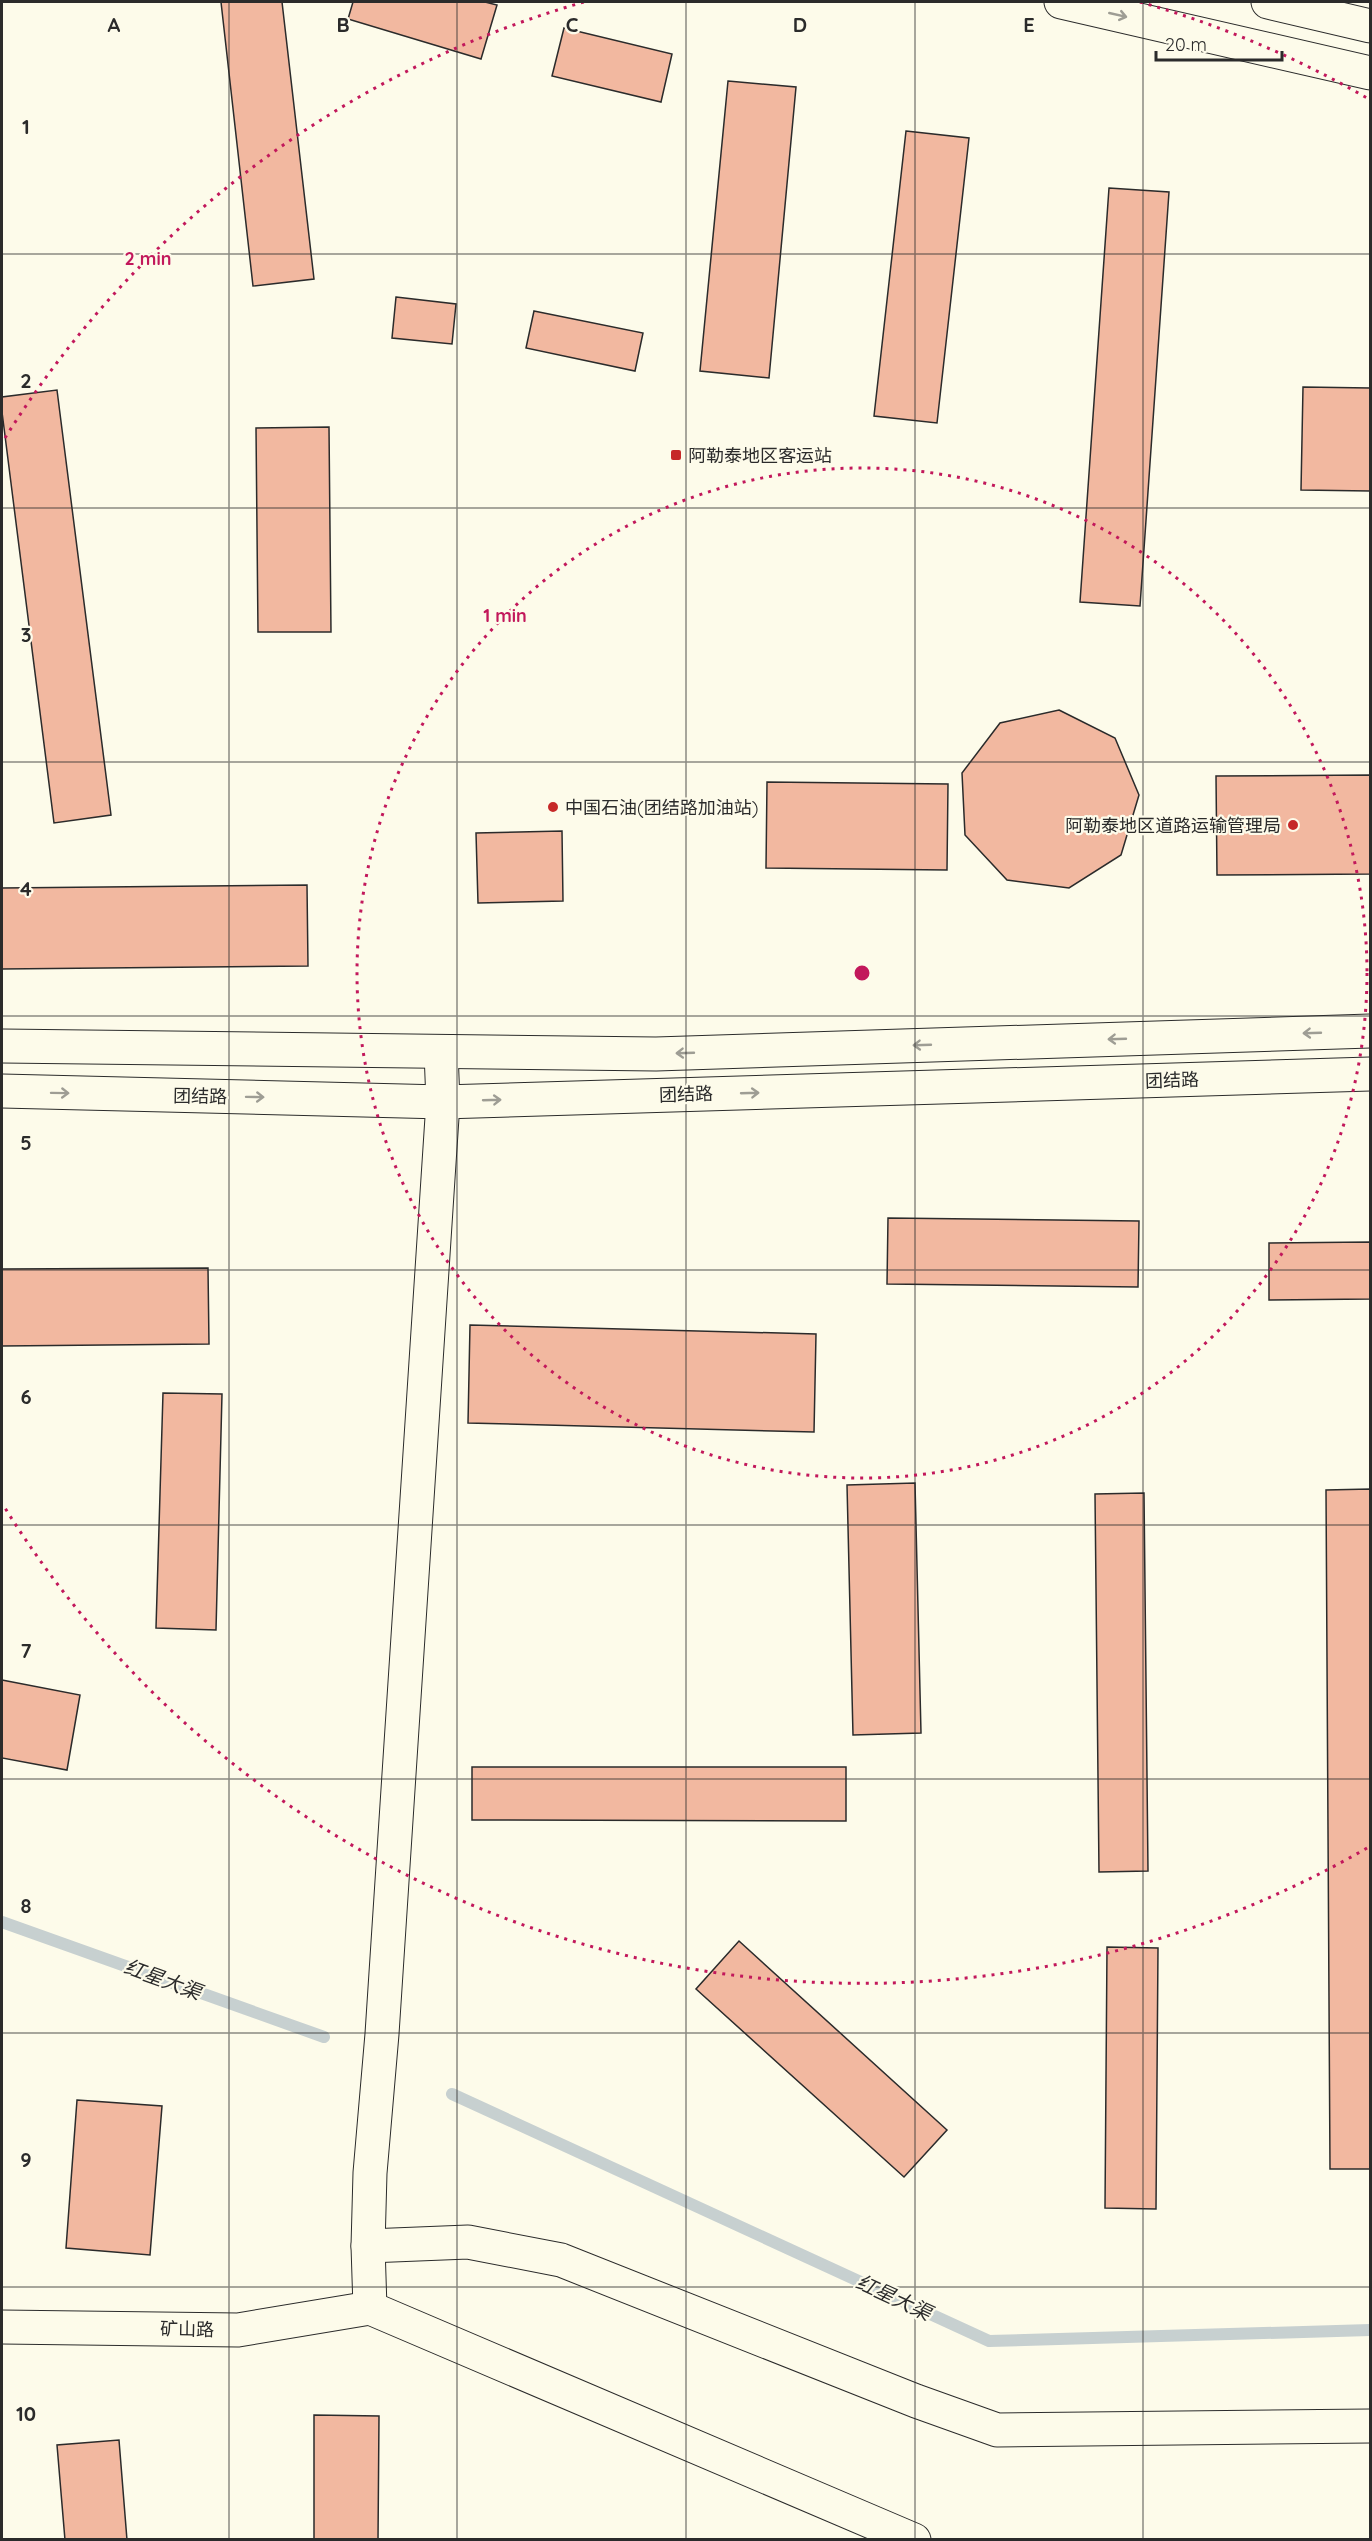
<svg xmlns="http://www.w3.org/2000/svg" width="1372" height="2541" viewBox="0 0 1372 2541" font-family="Quicksand,'Noto Sans SC',sans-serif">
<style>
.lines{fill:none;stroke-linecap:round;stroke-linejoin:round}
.stream{stroke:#c7d0d0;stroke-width:12}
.building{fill:#f2b8a0;stroke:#2b2b2b;stroke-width:1.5}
.street-casing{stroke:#2b2b2b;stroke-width:35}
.secondary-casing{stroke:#2b2b2b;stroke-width:35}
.highway-casing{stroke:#2b2b2b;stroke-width:35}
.street{stroke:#fdfbea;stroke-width:33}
.secondary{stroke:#fdfbea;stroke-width:33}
.highway{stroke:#fdfbea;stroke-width:33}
.oneway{stroke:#9e9d94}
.grid{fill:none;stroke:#2b2b2b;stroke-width:1.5;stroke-opacity:0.55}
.ring{fill:none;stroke:#c2185b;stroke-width:3;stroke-dasharray:3 6}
.poi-dot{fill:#c62828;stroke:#fdfbea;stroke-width:2}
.labels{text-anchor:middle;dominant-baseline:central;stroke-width:4.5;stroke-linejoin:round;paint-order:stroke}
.poi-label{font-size:18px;fill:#2b2b2b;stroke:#fdfbea;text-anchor:start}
.street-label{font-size:18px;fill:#2b2b2b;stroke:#fdfbea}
.water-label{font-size:20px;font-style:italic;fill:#2b2b2b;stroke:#fdfbea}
.grid-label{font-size:20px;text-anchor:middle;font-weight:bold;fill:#2b2b2b;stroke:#fdfbea;stroke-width:4.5;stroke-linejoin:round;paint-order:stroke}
.centre{fill:#c2185b;stroke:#fdfbea;stroke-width:3}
.ring-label{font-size:18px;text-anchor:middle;font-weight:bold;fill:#c2185b;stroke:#fdfbea;stroke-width:4.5;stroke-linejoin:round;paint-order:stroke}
</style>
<rect width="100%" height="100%" fill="#fdfbea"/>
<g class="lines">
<!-- stream -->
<g class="stream">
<path d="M2,1922l322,115"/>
<path d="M452,2094l537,247 381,-11"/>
</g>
</g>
<!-- building -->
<g class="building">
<path d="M221,2h61l32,277 -61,7z"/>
<path d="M353,2h132l12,3 -16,54 -133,-40z"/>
<path d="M564,28l108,26 -11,48 -109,-26z"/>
<path d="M728,81l68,6 -27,291 -69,-7z"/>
<path d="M906,131l63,7 -32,285 -63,-7z"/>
<path d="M1109,188l60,4 -29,414 -60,-4z"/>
<path d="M396,297l60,7 -4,40 -60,-6z"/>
<path d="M534,311l109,22 -8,38 -109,-23z"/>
<path d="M1303,387l67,1v103l-69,-1z"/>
<path d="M57,390l54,425 -57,8 -52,-411v-15z"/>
<path d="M329,427l2,205h-73l-2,-204z"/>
<path d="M1059,710l56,28 24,57 -18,60 -52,33 -62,-8 -42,-45 -3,-62 38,-50z"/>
<path d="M1370,775v99l-153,1 -1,-99z"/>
<path d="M767,782l181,2 -1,86 -181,-2z"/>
<path d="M562,831l1,70 -85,2 -2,-70z"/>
<path d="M307,885l1,81 -306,3v-81z"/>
<path d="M888,1218l251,3 -1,66 -251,-3z"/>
<path d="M1370,1242v57l-101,1v-57z"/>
<path d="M208,1268l1,76 -207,2v-77z"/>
<path d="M470,1325l346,9 -2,98 -346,-9z"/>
<path d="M163,1393l59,1 -6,236 -60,-2z"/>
<path d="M915,1483l6,250 -68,2 -6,-250z"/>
<path d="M1370,1489v680h-40l-4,-679z"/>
<path d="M1144,1493l4,378 -49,1 -4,-378z"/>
<path d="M2,1680l78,15 -13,75 -65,-12z"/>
<path d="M472,1767h374v54l-374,-1z"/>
<path d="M739,1941l208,189 -43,47 -208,-188z"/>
<path d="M1107,1947l51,1 -2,261 -51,-1z"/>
<path d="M77,2100l85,6 -12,149 -84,-7z"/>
<path d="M314,2415l65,1 -1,124h-64z"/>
<path d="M119,2440l8,100h-62l-8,-95z"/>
</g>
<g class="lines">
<defs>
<g id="street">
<path d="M368,2246l100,-4 93,18 355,141 81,29 373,-4"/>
<path d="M2,2327l236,3 132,-22"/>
</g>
<g id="secondary">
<path d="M2,1046l654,8 714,-23"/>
<path d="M441,1052l2,50 -61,932 -12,139 -2,73 2,62 544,232"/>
<path d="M2,1091l441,11 927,-28"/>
</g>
<g id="highway">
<path d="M1061,2l309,71"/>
<path d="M1268,2l102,24"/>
</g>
</defs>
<!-- street casing -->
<use href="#street" class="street-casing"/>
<!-- secondary casing -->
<use href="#secondary" class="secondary-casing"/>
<!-- highway casing -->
<use href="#highway" class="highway-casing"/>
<!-- street -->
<use href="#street" class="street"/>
<!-- secondary -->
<use href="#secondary" class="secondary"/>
<!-- highway -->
<use href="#highway" class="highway"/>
</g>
<!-- one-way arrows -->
<defs><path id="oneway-shaft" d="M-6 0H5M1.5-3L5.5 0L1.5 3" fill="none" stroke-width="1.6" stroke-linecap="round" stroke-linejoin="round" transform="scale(1.5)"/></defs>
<g class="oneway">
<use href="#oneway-shaft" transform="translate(1118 15) rotate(13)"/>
<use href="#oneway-shaft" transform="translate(1312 1033) rotate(178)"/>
<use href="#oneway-shaft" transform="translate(1117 1039) rotate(178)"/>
<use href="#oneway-shaft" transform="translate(922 1045) rotate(178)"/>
<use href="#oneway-shaft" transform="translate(685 1053) rotate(178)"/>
<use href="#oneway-shaft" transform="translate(60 1093) rotate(1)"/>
<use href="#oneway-shaft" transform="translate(750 1093) rotate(-2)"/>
<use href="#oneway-shaft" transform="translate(255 1097) rotate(1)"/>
<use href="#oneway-shaft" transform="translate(492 1100) rotate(-2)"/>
</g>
<!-- grid -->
<path class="grid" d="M229,2v2538M457,2v2538M686,2v2538M915,2v2538M1143,2v2538M2,254h1368M2,508h1368M2,762h1368M2,1016h1368M2,1270h1368M2,1525h1368M2,1779h1368M2,2033h1368M2,2287h1368"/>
<!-- distance rings -->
<g class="ring">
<circle cx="862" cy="973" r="505"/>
<path d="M1367 1848A1010 1010 0 0 1 5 1508M5 438A1010 1010 0 0 1 584 2M1140 2A1010 1010 0 0 1 1367 98"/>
</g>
<!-- markers -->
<g class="poi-dot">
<rect x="670" y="449" width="12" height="12" rx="3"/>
<circle cx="553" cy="807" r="6"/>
<circle cx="1293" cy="825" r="6"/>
</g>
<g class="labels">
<!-- poi labels -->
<g class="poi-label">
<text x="688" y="455">阿勒泰地区客运站</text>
<text x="565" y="807">中国石油(团结路加油站)</text>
<text x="1281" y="825" text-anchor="end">阿勒泰地区道路运输管理局</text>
</g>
<!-- street labels -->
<g class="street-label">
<text transform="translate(1172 1080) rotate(-2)">团结路</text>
<text transform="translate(686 1094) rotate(-2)">团结路</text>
<text transform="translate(200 1096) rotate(1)">团结路</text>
<text transform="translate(187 2329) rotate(1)">矿山路</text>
</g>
<!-- water labels -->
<g class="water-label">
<text transform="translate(163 1979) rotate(20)">红星大渠</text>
<text transform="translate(894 2297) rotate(25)">红星大渠</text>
</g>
</g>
<g class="grid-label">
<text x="114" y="32">A</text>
<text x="343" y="32">B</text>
<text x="572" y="32">C</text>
<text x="800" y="32">D</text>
<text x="1029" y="32">E</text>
<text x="26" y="134">1</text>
<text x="26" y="388">2</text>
<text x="26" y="642">3</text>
<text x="26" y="896">4</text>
<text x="26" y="1150">5</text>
<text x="26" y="1404">6</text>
<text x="26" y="1658">7</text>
<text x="26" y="1913">8</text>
<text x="26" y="2167">9</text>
<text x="26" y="2421">10</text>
</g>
<circle cx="862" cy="973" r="9" class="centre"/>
<g class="ring-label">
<text x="148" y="265">2 min</text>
<text x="505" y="622">1 min</text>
</g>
<!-- border -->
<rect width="1372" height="2541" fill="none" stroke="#2b2b2b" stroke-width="6"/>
<!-- scale -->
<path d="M1156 51v9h126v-9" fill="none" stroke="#2b2b2b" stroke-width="3"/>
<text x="1165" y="51" font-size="18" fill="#2b2b2b" stroke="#fdfbea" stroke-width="4.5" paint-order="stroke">20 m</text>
</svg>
